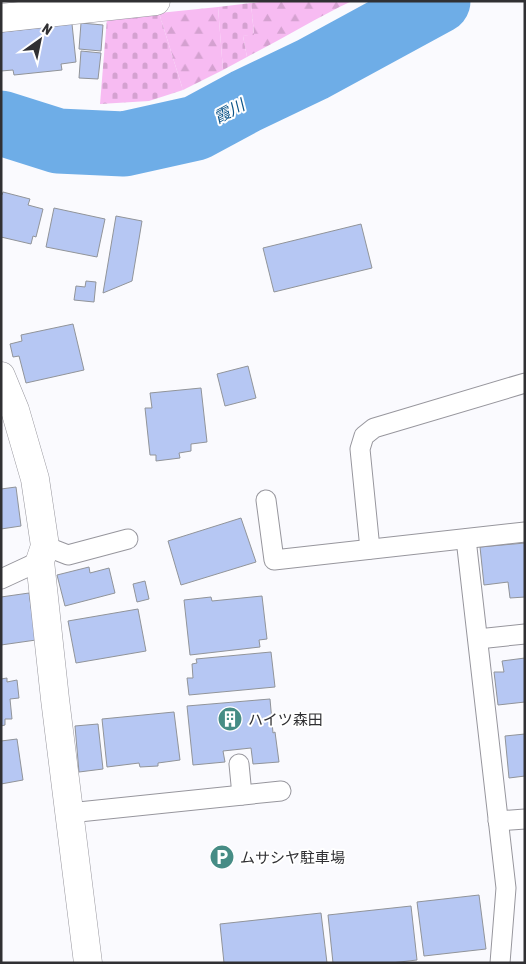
<svg xmlns="http://www.w3.org/2000/svg" width="526" height="964" viewBox="0 0 526 964" font-family="'Asap Condensed','Noto Sans JP',sans-serif">
<style>
.forest{fill:url(#forest-firs)}
.cemetery{fill:url(#cemetery-stones)}
.lines{fill:none;stroke-linecap:round;stroke-linejoin:round}
.river{stroke:#6eade7;stroke-width:65}
.building{fill:#b6c7f3;stroke:#919499}
.lane-casing{stroke:#97969d;stroke-width:21}
.street-casing{stroke:#97969d;stroke-width:29}
.lane{stroke:#fff;stroke-width:19}
.street{stroke:#fff;stroke-width:28}
.labels{text-anchor:middle;dominant-baseline:central;stroke-width:4;stroke-linejoin:round;paint-order:stroke}
.poi-label{font-size:15px;fill:#303033;stroke:#fff;text-anchor:start}
.water-label{font-size:16px;font-style:italic;fill:#0b5489;stroke:#fff}
</style>
<defs>
<pattern id="forest-firs" width="22" height="20" patternUnits="userSpaceOnUse" patternTransform="scale(1.25)"><rect width="22" height="20" fill="#f7bbf2"/><path d="M5 1l3.5 6h-7zM16 11l3.5 6h-7z" fill="#d4a1d0"/></pattern>
<pattern id="cemetery-stones" width="16" height="16" patternUnits="userSpaceOnUse" patternTransform="scale(1.25)"><rect width="16" height="16" fill="#f7bbf2"/><path d="M2 7V4a2 2 0 0 1 4 0v3zM10 15v-3a2 2 0 0 1 4 0v3z" fill="#d4a1d0"/></pattern>
</defs>
<rect width="100%" height="100%" fill="#fafafe"/>
<!-- forest -->
<g class="forest">
<path d="M267,1h85c-36,17 -70,38 -105,56l-4,-21 11,-2 -3,-31z"/>
<path d="M218,7l5,63 -40,20 -24,-77z"/>
</g>
<!-- cemetery -->
<g class="cemetery">
<path d="M251,3l3,32 -11,1 4,21 -24,13 -5,-63z"/>
<path d="M159,13l24,77 -34,11 -49,3 7,-86z"/>
</g>
<g class="lines">
<!-- river -->
<path class="river" d="M1,123l57,18 66,3 72,-16 50,-27 67,-32 125,-68"/>
</g>
<!-- building -->
<g class="building">
<path d="M81,23l22,2 -2,26 -22,-2z"/>
<path d="M72,24l4,38 -15,2 1,6 -48,5 -1,-5 -12,1v-39z"/>
<path d="M81,51l20,2 -3,26 -19,-1z"/>
<path d="M3,192l27,7 -2,6 15,4 -7,28 -3,-1 -2,8 -30,-7v-42h1z"/>
<path d="M54,208l51,11 -8,38 -51,-10z"/>
<path d="M116,216l26,5 -10,60 -29,12z"/>
<path d="M361,224l11,44 -98,24 -11,-44z"/>
<path d="M86,281l10,1 -2,20 -20,-2 2,-14 9,1z"/>
<path d="M73,324l11,46 -58,13 -7,-27 -6,1 -3,-13 12,-3 -1,-6z"/>
<path d="M248,366l8,32 -31,8 -8,-32z"/>
<path d="M201,388l6,54 -16,2v7l-12,2 1,5 -24,3v-6h-6l-5,-47h7l-2,-15z"/>
<path d="M16,487l5,39 -20,3v-40z"/>
<path d="M241,518l15,44 -75,23 -13,-44z"/>
<path d="M525,543v54l-15,1 -2,-16 -24,3 -4,-38z"/>
<path d="M89,567l1,6 19,-5 6,25 -50,13 -8,-31z"/>
<path d="M145,581l4,18 -12,3 -4,-18z"/>
<path d="M29,593l7,47 -35,5v-48z"/>
<path d="M262,596l5,43 -8,1 1,7 -70,8 -6,-55 27,-3 1,4z"/>
<path d="M138,609l8,42 -70,12 -8,-42z"/>
<path d="M271,652l4,35 -86,8 -2,-17h6l-1,-14 5,-1 -1,-4z"/>
<path d="M525,658v44l-27,3 -4,-33h10l-2,-11z"/>
<path d="M7,678v4l10,-2 2,18 -9,1 2,20h-7v6l-4,1v-47z"/>
<path d="M270,699l3,34 2,-1 4,30 -26,2 -2,-16 -28,3 2,11 -32,3 -6,-59z"/>
<path d="M174,712l6,48 -22,3v3l-18,1 -1,-4 -32,4 -5,-48z"/>
<path d="M98,724l5,45 -24,3 -4,-46z"/>
<path d="M525,734v42l-16,2 -4,-42z"/>
<path d="M17,739l6,41 -22,4v-43z"/>
<path d="M479,895l7,54 -62,7 -7,-54z"/>
<path d="M411,906l6,54 -26,3h-58l-5,-48z"/>
<path d="M321,913l6,50h-103l-4,-39z"/>
</g>
<g class="lines">
<defs>
<g id="lane">
<path d="M266,500l8,60 251,-28"/>
<path d="M466,539l40,349 -6,75"/>
<path d="M45,546l23,9 60,-16"/>
<path d="M370,549l-10,-100 4,-13 10,-8 151,-45"/>
<path d="M1,579l39,-18"/>
<path d="M478,639l47,-5"/>
<path d="M239,764l3,31"/>
<path d="M69,813l212,-22"/>
<path d="M498,821l27,-2"/>
</g>
<g id="street">
<path d="M1,18l155,-17"/>
<path d="M1,376l14,34 20,69 10,67 -5,15 15,138 33,264"/>
</g>
</defs>
<!-- lane casing -->
<use href="#lane" class="lane-casing"/>
<!-- street casing -->
<use href="#street" class="street-casing"/>
<!-- lane -->
<use href="#lane" class="lane"/>
<!-- street -->
<use href="#street" class="street"/>
</g>
<!-- icons -->
<defs>
<symbol id="building-disc" viewBox="-11 -11 22 22"><circle r="9.5" fill="#468c85" stroke="#fff"/><path d="M-4-6H4V6H1V3H-1V6H-4ZM-2.5-4.3h1.7v1.8h-1.7ZM.8-4.3h1.7v1.8H.8ZM-2.5-1h1.7V.8h-1.7ZM.8-1h1.7V.8H.8Z" fill="#fff"/></symbol>
<symbol id="parking-disc" viewBox="-11 -11 22 22"><circle r="9.5" fill="#468c85" stroke="#fff"/><path d="M-3.5-5.5H1a3.5 3.5 0 0 1 0 7H-1V5.5H-3.5ZM-1-3.4V-.6H.8a1.4 1.4 0 0 0 0-2.8Z" fill="#fff"/></symbol>
</defs>
<g fill-rule="evenodd">
<use href="#building-disc" x="216" y="705" width="28" height="28"/>
<use href="#parking-disc" x="208" y="843" width="28" height="28"/>
</g>
<g class="labels">
<!-- poi labels -->
<g class="poi-label">
<text x="248" y="719">ハイツ森田</text>
<text x="240" y="857">ムサシヤ駐車場</text>
</g>
<!-- water labels -->
<g class="water-label">
<text transform="translate(229 111) rotate(-28)">霞川</text>
</g>
</g>
<!-- border -->
<rect width="526" height="964" fill="none" stroke="#303033" stroke-width="5"/>
<!-- north arrow -->
<g transform="translate(40 40) rotate(33)" stroke="#ffffff" stroke-width="4" paint-order="stroke">
<path d="M0-4L9 19L0 12L-9 19Z" fill="#303033"/>
<text y="-8" font-size="14" font-weight="bold" text-anchor="middle" fill="#303033">N</text>
</g>
</svg>
